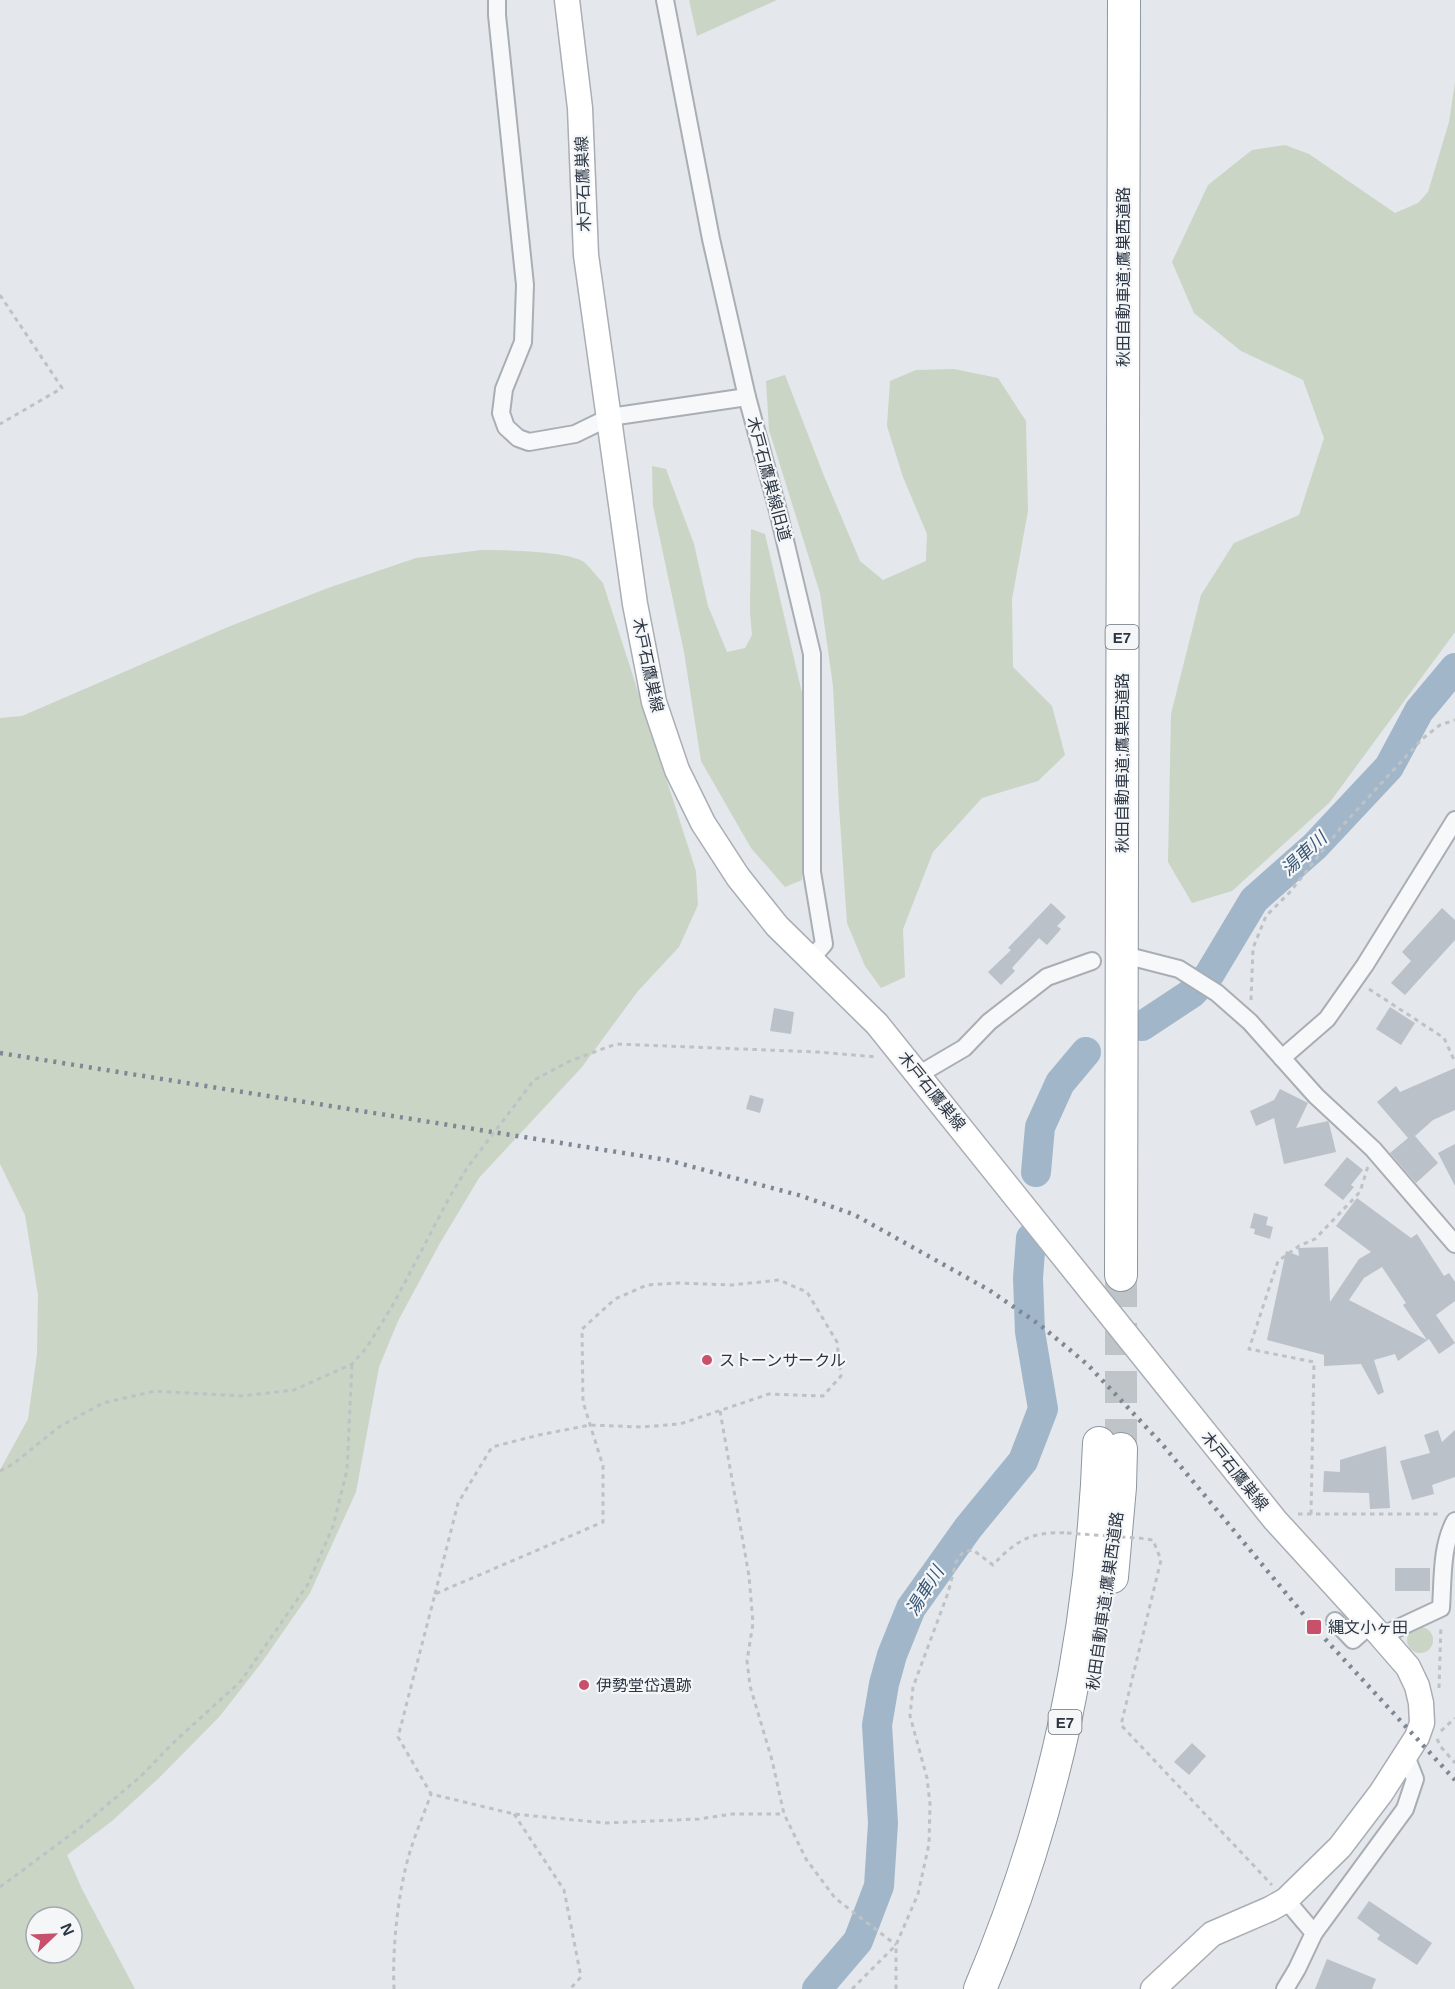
<svg xmlns="http://www.w3.org/2000/svg" width="1455" height="1989" viewBox="0 0 1455 1989" font-family="Arial,'Noto Sans JP',sans-serif">
<style>
.green{fill:#cad5c5;fill-rule:evenodd}
.lines{fill:none;stroke-linecap:round;stroke-linejoin:round}
.river{stroke:#a1b7c9;stroke-width:30}
.building{fill:#bbc1c8;fill-rule:evenodd}
.highway-tunnel{stroke:#bfc4c9;stroke-width:32;stroke-dasharray:32 16;stroke-linecap:butt}
.street-casing{stroke:#a9aeb5;stroke-width:20}
.secondary-casing{stroke:#a9aeb5;stroke-width:27}
.highway-casing{stroke:#8c96a1;stroke-width:34}
.path{stroke:#bec2c6;stroke-width:3;stroke-dasharray:4.5 4.5;stroke-linecap:butt}
.street{stroke:#f7f8f9;stroke-width:16}
.secondary{stroke:#fff;stroke-width:24}
.highway{stroke:#fff;stroke-width:32}
.rail{stroke:#7e8894;stroke-width:4.5;stroke-dasharray:3 6;stroke-linecap:butt}
.path-bridge{stroke:#bec2c6;stroke-width:3;stroke-dasharray:4.5 4.5;stroke-linecap:butt}
.poi-dot{fill:#c9506a;stroke:#f4f6f8;stroke-width:2}
.labels{text-anchor:middle;dominant-baseline:central;stroke-width:4.5;stroke-linejoin:round;paint-order:stroke}
.shield{fill:#f4f6f8;stroke:#687079;stroke-width:1.5}
.shield-label{font-size:15px;font-weight:bold;fill:#2c3643}
.street-label{font-size:16px;fill:#2c3643;stroke:#f4f6f8}
.poi-label{font-size:16px;fill:#2c3643;stroke:#f4f6f8;text-anchor:start}
.water-label{font-size:18px;font-style:italic;fill:#375776;stroke:#f4f6f8}
</style>
<rect width="100%" height="100%" fill="#e4e7eb"/>
<!-- green -->
<g class="green">
<path d="M689,0h88l-80,36z"/>
<path d="M1455,82v550l-125,170 -98,89 -40,12 -24,-41 3,-148 30,-119 33,-52 65,-28 25,-77 -21,-58 -62,-29 -47,-38 -22,-51 36,-77 44,-35 33,-5 24,9 86,59 23,-10 10,-11 21,-70z"/>
<path d="M954,369l44,9 28,43 2,90 -16,88 1,68 39,39 13,49 -27,26 -56,17 -49,54 -30,77 2,48 -24,11 -16,-22 -18,-43 -8,-117 -6,-120 -13,-93 -51,-163 -3,-49 19,-6 39,101 36,85 23,19 43,-19 1,-27 -24,-57 -16,-51 3,-45 26,-11z"/>
<path d="M652,466l14,3 28,75 14,62 19,46 18,-4 7,-13 -2,-23 1,-83 14,5 37,159v187l-17,7 -34,-39 -50,-87 -17,-109 -31,-146z"/>
<path d="M482,550c21,0 87,1 102,12 7,6 13,15 19,21l93,288 2,34 -19,42 -41,44 -56,76 -103,111 -39,65 -42,78 -19,46 -23,125 -46,101 -48,69 -42,54 -61,62 -47,43 -45,34 15,34 53,100h-135v-519l28,-51 9,-65 1,-59 -13,-80 -25,-51v-446l22,-2 206,-89 100,-39 88,-30zM36,1917h36v36h-36z"/>
<circle cx="1420" cy="1640" r="13"/>
</g>
<g class="lines">
<!-- river -->
<g class="river">
<path d="M1142,1026l50,-33 17,-18 45,-75 61,-54 74,-79 30,-56 36,-43"/>
<path d="M1036,1172l4,-45 20,-44 26,-31"/>
<path d="M817,1989l41,-48 21,-55 4,-63 -6,-98 7,-41 8,-29 19,-47 57,-80 55,-67 20,-52 -13,-77 -2,-54 3,-40"/>
</g>
</g>
<!-- building -->
<g class="building">
<path d="M1051,903l15,14 -9,9 4,3 -14,16 -8,-7 -27,30 3,3 -14,14 -13,-13 23,-22 -3,-2z"/>
<path d="M1442,908l13,12v20l-50,55 -14,-12 20,-22 -9,-9z"/>
<path d="M1390,1007l25,16 -14,22 -25,-16z"/>
<path d="M774,1008l20,4 -3,22 -21,-3z"/>
<path d="M1455,1068v42l-22,10 -18,16 23,27 -22,20 -26,-30 18,-15 -31,-36 19,-16 4,6z"/>
<path d="M1280,1089l28,14 -12,25 32,-7 1,2 7,29 -52,12 -10,-46 -18,8 -6,-15 24,-11z"/>
<path d="M750,1095l14,4 -4,14 -14,-4z"/>
<path d="M1455,1144v42l-17,-33z"/>
<path d="M1347,1157l16,13 -12,15 3,2 -11,13 -19,-15z"/>
<path d="M1357,1198l54,40 6,-4 27,42 5,-3 6,9v19l-19,14 19,28 -16,11 -10,-15 -31,22 -3,-7 -21,6 10,32 -6,3 -17,-31 -37,2v-11l-57,-15 19,-89 13,5 -1,-8 30,-1 2,55 29,-43 12,-7 -35,-26zM1382,1267l24,36 -3,2 24,35 -78,-40 15,-22z"/>
<path d="M1254,1213l14,4 -2,8 7,2 -3,12 -16,-5 1,-5 -5,-1z"/>
<path d="M1438,1430l4,12 13,-12v47l-23,8 2,9 -22,6 -12,-39 30,-8 -6,-18z"/>
<path d="M1386,1446l4,62 -20,1 -1,-16 -46,-1 1,-21 16,1v-12z"/>
<rect x="1395" y="1568" width="35" height="23"/>
<path d="M1192,1743l14,13 -17,19 -15,-13z"/>
<path d="M1369,1901l63,42 -15,22 -40,-26 3,-4 -23,-17z"/>
<path d="M1327,1959l49,20 -4,10h-57z"/>
</g>
<g class="lines">
<!-- highway-tunnel -->
<path class="highway-tunnel" d="M1121,1275v174"/>
<defs>
<g id="street">
<path d="M497,0v15l28,270 -2,57 -19,47 -3,24 5,14 12,11 11,4 46,-8 35,-17 137,-20"/>
<path d="M665,0l46,239 36,158 30,110 35,147v218l12,72 -13,15"/>
<path d="M1136,958l43,11 38,24 33,29 66,74 57,53 82,95"/>
<path d="M1282,1058l45,-39 38,-54 90,-145"/>
<path d="M918,1075l46,-27 25,-26 58,-45 45,-16"/>
<path d="M1335,1621l18,19 8,-7"/>
<path d="M1381,1636l60,-28c2,-28 0,-62 14,-87"/>
<path d="M1314,1933l91,-124 10,-30 -9,-23"/>
<path d="M1285,1989l12,-20 17,-36 -28,-33"/>
</g>
<path id="secondary" d="M567,0l13,108 6,147 49,349 19,98 23,68 26,53 35,54 39,49 100,98 398,496 106,116 27,31 9,19 4,17 1,20 -5,14 -36,56 -41,54 -54,53 -16,9 -58,25 -59,55"/>
<g id="highway">
<path d="M1121,1275l3,-1275"/>
<path d="M1112,1577l8,-90 1,-38"/>
<path d="M980,1989c75,-177 112,-354 119,-546"/>
</g>
</defs>
<!-- street casing -->
<use href="#street" class="street-casing"/>
<!-- secondary casing -->
<use href="#secondary" class="secondary-casing"/>
<!-- highway casing -->
<use href="#highway" class="highway-casing"/>
<!-- path -->
<g class="path">
<path d="M0,295l62,93 -62,36"/>
<path d="M1369,989l75,49 11,24"/>
<path d="M1251,1000l2,-52 13,-32 24,-24 53,-67 79,-86 18,-14 15,-5"/>
<path d="M720,1411l29,165 4,47 -6,38 3,25 22,74 12,54 22,45 29,39 61,47"/>
<path d="M0,1471l13,-7 46,-37 44,-24 52,-12 86,5 53,-6 58,-26 15,-17 27,-44 55,-105 18,-30 67,-88 36,-19 46,-17 201,8 60,5"/>
<path d="M1298,1514h143"/>
<path d="M1311,1514l3,-152 -65,-13 29,-88 21,-15 16,-7 45,-47 8,-26"/>
<path d="M1139,1538l14,2 8,20 -40,165 151,160"/>
<path d="M435,1594l23,-91 34,-56 47,-12 51,-10 51,2 39,-3 89,-30 54,2 18,-20 -4,-34 -30,-50 -28,-12 -47,5 -53,-2 -32,2 -32,14 -33,30 1,73 20,64v56l-168,72 -37,143 33,57 83,20 91,9 94,-4 33,-5h52"/>
<path d="M1439,1688l2,-63"/>
<path d="M1441,1731l14,-13"/>
<path d="M1437,1739l4,8 14,16"/>
<path d="M514,1814l50,76 17,87 -11,12"/>
<path d="M0,1887l81,-60 60,-51 31,-32 69,-63 67,-97 25,-58 14,-56 5,-106"/>
<path d="M394,1989c-2,-39 4,-97 15,-134 6,-21 15,-41 22,-61"/>
<path d="M852,1989l44,-44"/>
<path d="M896,1989v-44l22,-51 11,-50 1,-40 -3,-26 -17,-62 3,-29 35,-94 8,-31 7,-10 10,-2 20,15c23,-25 40,-34 74,-32"/>
</g>
<!-- street -->
<use href="#street" class="street"/>
<!-- secondary -->
<use href="#secondary" class="secondary"/>
<!-- highway -->
<use href="#highway" class="highway"/>
<!-- rail -->
<path class="rail" d="M0,1053l667,107 135,36 53,19 134,75 51,35 48,40 74,79 152,183 141,153"/>
<!-- path-bridge -->
<path class="path-bridge" d="M1067,1533l69,5"/>
</g>
<!-- markers -->
<g class="poi-dot">
<circle cx="707" cy="1360" r="6"/>
<rect x="1306" y="1619" width="16" height="16" rx="3"/>
<circle cx="584" cy="1685" r="6"/>
</g>
<g class="labels">
<!-- shield labels -->
<g class="shield">
<rect x="1105.5" y="625" width="33" height="24" rx="4.5"/>
<rect x="1048.5" y="1710" width="33" height="24" rx="4.5"/>
</g>
<g class="shield-label">
<text x="1122" y="637">E7</text>
<text x="1065" y="1722">E7</text>
</g>
<!-- street labels -->
<g class="street-label">
<text transform="translate(583 184) rotate(-92)">木戸石鷹巣線</text>
<text transform="translate(1123 277) rotate(-90)">秋田自動車道;鷹巣西道路</text>
<text transform="translate(769 479) rotate(75)">木戸石鷹巣線旧道</text>
<text transform="translate(648 665) rotate(78)">木戸石鷹巣線</text>
<text transform="translate(1122 763) rotate(-90)">秋田自動車道;鷹巣西道路</text>
<text transform="translate(932 1091) rotate(51)">木戸石鷹巣線</text>
<text transform="translate(1235 1471) rotate(51)">木戸石鷹巣線</text>
<text transform="translate(1105 1601) rotate(-82)">秋田自動車道;鷹巣西道路</text>
</g>
<!-- poi labels -->
<g class="poi-label">
<text x="719" y="1360">ストーンサークル</text>
<text x="1328" y="1627">縄文小ヶ田</text>
<text x="596" y="1685">伊勢堂岱遺跡</text>
</g>
<!-- water labels -->
<g class="water-label">
<text transform="translate(1304 854) rotate(-43)">湯車川</text>
<text transform="translate(925 1591) rotate(-58)">湯車川</text>
</g>
</g>
<!-- north arrow -->
<g transform="translate(54 1935) rotate(67)"><circle r="28" fill="#f4f6f8" stroke="#a4a9b0" stroke-width="1.5"/>
<path d="M0-4.5L10 22L0 15L-10 22Z" fill="#c9506a"/>
<text y="-9" font-size="16" font-weight="bold" text-anchor="middle" fill="#2c3643">N</text>
</g>
</svg>
